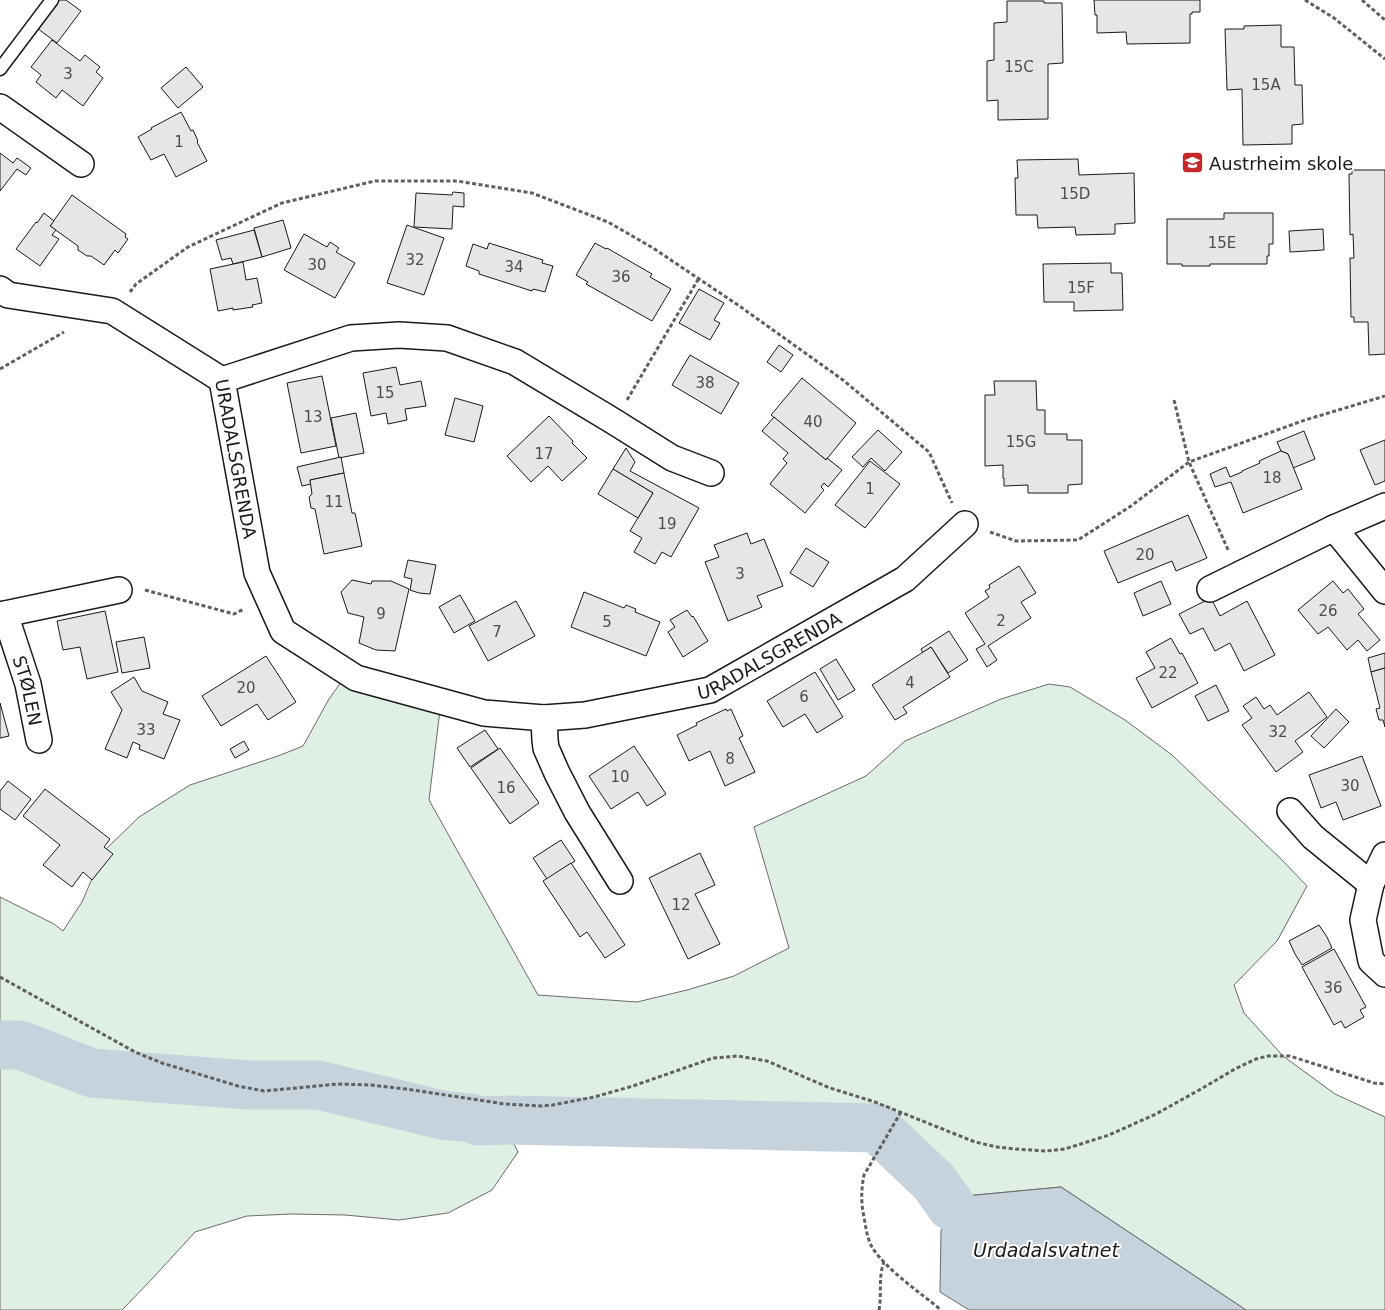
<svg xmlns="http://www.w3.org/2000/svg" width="1385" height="1310" viewBox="0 0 1385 1310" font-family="'DejaVu Sans',sans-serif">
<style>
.green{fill:#e0efe3;stroke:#6a6a6a}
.water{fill:#c6d2dc;stroke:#6a6a6a}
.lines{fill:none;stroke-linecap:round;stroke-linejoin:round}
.river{stroke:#c6d2dc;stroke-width:49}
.building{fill:#e6e6e6;stroke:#1a1a1a}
.service-casing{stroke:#1a1a1a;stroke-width:15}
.minor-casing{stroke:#1a1a1a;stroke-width:28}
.path{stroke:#5f5f5f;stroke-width:3;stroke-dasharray:4 2.5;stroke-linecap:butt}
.service{stroke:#fff;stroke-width:12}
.minor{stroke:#fff;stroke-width:25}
.labels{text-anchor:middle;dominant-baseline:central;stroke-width:4;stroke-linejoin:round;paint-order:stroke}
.number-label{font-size:15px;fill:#4d4d4d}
.poi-label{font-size:18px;fill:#1a1a1a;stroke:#fff;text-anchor:start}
.street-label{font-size:18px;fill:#1a1a1a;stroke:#fff}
.water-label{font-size:19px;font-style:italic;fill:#1a1a1a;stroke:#fff}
</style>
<rect width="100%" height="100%" fill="#fff"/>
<!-- green -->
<path class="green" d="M344,678l96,32 -11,90 109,195 99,7 50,-12 47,-14 55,-28 -35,-121 112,-51 39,-35 96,-42 48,-15 21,3 55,33 47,35 109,104 26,27 -30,55 -43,44 10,28 39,43 52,38 50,23v193h-139l-185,-123 -106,10 -4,9 -17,-24 -57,-54 -368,-8 5,24 4,8 -26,38 -44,23 -49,7 -54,-5 -53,-1 -45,2 -52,16 -43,47 -30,31h-122v-413l54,27 9,7 19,-29 22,-51 35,-34 51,-32 88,-29 25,-10 26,-47z"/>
<!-- water -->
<path class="water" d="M1061,1187l185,123h-277l-29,-18 1,-61 14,-34z"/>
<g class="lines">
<!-- river -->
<path class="river" d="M0,1045h20l72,28 156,12h70l124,30 29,3 8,3 29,-1 369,8 57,54 17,24"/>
</g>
<!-- building -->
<g class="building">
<path d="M58,0h8l15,11 -24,32 -20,-15z"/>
<path d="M1094,0h106v12h-8v2h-2v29l-63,1 -1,-12 -29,1v-18h-2z"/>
<path d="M1007,1h37v2h18l1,60 -15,1v55l-50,1v-20l-11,1v-40l7,-1v-37l13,-1z"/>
<path d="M1281,25v22h13l1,38h7l1,39 -11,1v19l-49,1 -1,-56 -15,1 -2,-61h19v-3z"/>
<path d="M52,40l28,21 5,-6 15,12 -4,5 7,6 -20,28 -21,-16 -6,8 -20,-16 5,-7 -10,-8z"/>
<path d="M186,67l17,20 -25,21 -17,-20z"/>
<path d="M181,112l10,19 2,-1 5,11 -1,1 10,19 -31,16 -12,-23 -13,6 -13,-23 14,-8 -1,-1z"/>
<path d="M0,153l13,10 4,-5 14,10 -5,7 -9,-6 -17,22z"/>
<path d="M1078,159l1,16 55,-2 1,50 -20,1v10l-39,1 -1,-8 -37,1 -1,-13h-21l-1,-37h3l-1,-18z"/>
<path d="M1352,170h33v184l-16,1 -1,-33h-14v-5h-3l-1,-59h4l-1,-24 -3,1 -1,-61h3z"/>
<path d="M453,192l11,1v14l-11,-1 -1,23 -38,-2 2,-34 36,2z"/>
<path d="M72,195l54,39 -1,3 3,2 -10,14 -3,-3 -11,15 -13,-9h-4l-9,-6v-4l-28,-20z"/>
<path d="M44,213l10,8 -4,5 6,4 -4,5 7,4 -19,27 -24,-17 20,-27 1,1z"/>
<path d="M1224,213h49v31h-4v12h-2v8h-57v2h-28v-2h-15v-45h57z"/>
<path d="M283,220l8,28 -29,9 -8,-29z"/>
<path d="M407,225l37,13 -20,57 -37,-12z"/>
<path d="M1323,229l1,21 -34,2 -1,-21z"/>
<path d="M254,230l8,27 -29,7 -2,-6 -9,2 -6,-20z"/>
<path d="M304,234l23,13 3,-5 9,6 -3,4 19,11 -20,35 -51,-28z"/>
<path d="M489,243l54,17 -1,3 11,3 -8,26 -12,-3 -1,2 -53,-17v-3l-13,-5 7,-22 14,5z"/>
<path d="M595,243l11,6 1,-1 45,26 -2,3 21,12 -19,32 -66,-37 2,-2 -12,-7z"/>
<path d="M243,262l3,18 11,-2 5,25 -10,2 1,2 -20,3v-2l-15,3 -8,-42z"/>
<path d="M1111,263v10h11l1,37 -49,1v-9h-30l-1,-38z"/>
<path d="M699,289l25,14 -10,17 6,3 -10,17 -31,-17z"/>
<path d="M779,345l14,10 -12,17 -14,-10z"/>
<path d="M690,355l49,28 -18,31 -49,-29z"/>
<path d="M396,367l4,18 21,-4 5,25 -21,3 2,11 -19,4 -2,-11 -15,3 -8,-43z"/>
<path d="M322,376l14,70 -35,7 -14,-70z"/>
<path d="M802,378l54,45 -30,37 -55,-45z"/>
<path d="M994,381h42l1,29h8v24h22v6h15v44l-14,1v8h-40v-8l-24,1v-8h-1v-13l-18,1v-71h10z"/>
<path d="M455,398l28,8 -9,36 -29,-7z"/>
<path d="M356,413l8,40 -25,5 -8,-40z"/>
<path d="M549,416l24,25 -1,2 15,15 -25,23 -14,-15 -17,16 -24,-26z"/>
<path d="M774,417l52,43 1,-2 15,12 -14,17 -4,-4 -3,4 3,3 -19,23 -35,-29 17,-21 -4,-4 5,-6 -26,-22z"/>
<path d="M878,430l24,22 -17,19 -14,-13 -8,9 -11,-10z"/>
<path d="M1304,431l11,28 -22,9 -5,-14 -7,-3 -4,-9z"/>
<path d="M1385,440v41l-10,4 -15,-35z"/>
<path d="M626,448l9,14 -5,9 69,37 -28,49 -9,-5 -7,12 -21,-12 8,-14 -12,-7 23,-38 -40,-24z"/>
<path d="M1281,451l7,3 14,35 -59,24 -12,-31 -16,5 -5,-13 16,-7 4,10 12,-5v-1l18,-8 -1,-2z"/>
<path d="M341,457l3,16 -34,7 1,4 -9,2 -5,-19z"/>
<path d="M870,461l30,23 -35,44 -30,-23z"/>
<path d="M613,469l40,24 -15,25 -40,-24z"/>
<path d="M344,473l8,40h3l7,33 -38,8 -9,-45 -4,-1 -2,-11 3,-3 -2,-14z"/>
<path d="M1188,515l19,43 -31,13 -4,-10 -54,22 -14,-32z"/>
<path d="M747,533l4,11 13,-5 19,47 -26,10 5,11 -34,14 -23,-59 14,-5 -5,-12z"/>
<path d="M806,548l23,14 -16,25 -23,-14z"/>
<path d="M408,560l28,5 -6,29 -11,-1 -9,-3 2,-11 -8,-2z"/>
<path d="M1019,566l17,27 -15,9 10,16 -43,28 9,14 -10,7 -11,-18 9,-5 -20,-31 24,-16 -4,-6 5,-3 -1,-3z"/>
<path d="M352,580l19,4 1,-3h19l18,8 -14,62 -19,-1 -17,-7 5,-26 -16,-4 -7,-21z"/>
<path d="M1161,581l10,23 -28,12 -9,-23z"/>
<path d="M1333,581l10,12 5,-4 16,20 -6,5 22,26 -13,11 -9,-11 -11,10 -19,-23 -10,7 -20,-24z"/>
<path d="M584,592l40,16 2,-3 10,4 -1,3 25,10 -14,34 -75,-29z"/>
<path d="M460,595l15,26 -21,12 -15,-26z"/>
<path d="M1211,598l9,18 27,-15 28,54 -31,16 -14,-28 -15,8 -12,-23 -13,6 -11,-20z"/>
<path d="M516,601l19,35 -47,25 -19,-35z"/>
<path d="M687,610l5,7 1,-1 15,25 -25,16 -15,-25 7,-5 -5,-7z"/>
<path d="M105,611l13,61 -31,7 -7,-32 -17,3 -6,-29z"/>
<path d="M949,631l19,29 -20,13 -17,-26 -8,6 -2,-4z"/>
<path d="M144,637l6,31 -28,5 -6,-31z"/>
<path d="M1171,638l9,16 2,-1 16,30 -46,25 -16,-30 19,-10 -9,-16z"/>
<path d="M931,647l19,30 -47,30 4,6 -12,7 -23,-35z"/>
<path d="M1385,653v15l-14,4 -3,-14z"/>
<path d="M266,656l30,46 -28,18 -11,-16 -36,22 -19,-30z"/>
<path d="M836,659l19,31 -17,10 -18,-31z"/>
<path d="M1385,668v59l-2,-7h-4l-3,-11 4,-1 -9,-36z"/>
<path d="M815,672l28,45 -26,16 -12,-19 -22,13 -16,-26z"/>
<path d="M134,677l8,14 26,11 -5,12 17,6 -16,39 -25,-10 1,-4 -7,-3 -6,16 -22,-9 17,-39 -11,-18z"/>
<path d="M1216,685l13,26 -21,10 -13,-25z"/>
<path d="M1309,692l18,25 -32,24 8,11 -27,20 -34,-47 10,-7 -9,-12 13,-9 8,12 6,-4 7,10z"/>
<path d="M0,703l9,33 -9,2z"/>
<path d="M726,709l1,2 4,-2 12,27 -4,2 16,34 -30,14 -15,-35 -21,10 -12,-26 20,-10 -1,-2z"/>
<path d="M1336,709l13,13 -25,26 -13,-12z"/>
<path d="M485,730l13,19 -28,18 -13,-19z"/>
<path d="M244,741l5,9 -14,8 -5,-9z"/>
<path d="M634,746l32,48 -19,12 -9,-14 -27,17 -22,-33z"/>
<path d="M500,748l39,55 -29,21 -39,-56z"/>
<path d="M1362,756l19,50 -38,14 -7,-18 -15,6 -12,-33z"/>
<path d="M8,781l23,18 -16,21 -15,-11v-18z"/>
<path d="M45,789l65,50 -6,8 9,7 -21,26 -9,-8 -11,15 -29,-22 17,-20 -37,-29z"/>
<path d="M561,840l14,21 -28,18 -14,-21z"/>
<path d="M700,853l15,32 -20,9 25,50 -32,15 -39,-81z"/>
<path d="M571,863l54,82 -20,13 -18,-26 -7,5 -37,-56z"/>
<path d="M1319,925l8,12 5,11 -30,17 -7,-11 -6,-13z"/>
<path d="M1334,949l32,58 -6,3 4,7 -19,11 -4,-7 -7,4 -32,-58z"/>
</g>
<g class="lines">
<defs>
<path id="service" d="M0,69l52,-69"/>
<g id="minor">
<path d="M0,107l81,57"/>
<path d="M0,289l8,6 104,16 110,69"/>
<path id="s1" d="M222,380l35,193 26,58 73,47 128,35 60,5 41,-3 125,-25 195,-111 60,-55"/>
<path d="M222,380l129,-42 48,-3 48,3 68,24 98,59 59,37 39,15"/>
<path d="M1334,528l51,63"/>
<path d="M1210,589l124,-61 51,-22"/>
<path id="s2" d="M5,614l23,70 11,56"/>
<path d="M0,615l119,-25"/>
<path d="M544,718l1,22 1,8 11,25 20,39 43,69"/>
<path d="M1290,811l23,26 58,47"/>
<path d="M1385,855l-14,29 -8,36 8,41 14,13"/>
</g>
</defs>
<!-- service casing -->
<use href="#service" class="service-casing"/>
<!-- minor casing -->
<use href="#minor" class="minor-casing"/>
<!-- path -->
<g class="path">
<path d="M1305,0l29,18 51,41"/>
<path d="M1362,0l23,20"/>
<path d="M130,292l6,-8 52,-37 94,-44 93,-22h82l75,12 76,29 45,26 85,57 105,75 86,72 23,51"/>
<path d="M0,369l64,-37"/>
<path d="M627,400l72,-122"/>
<path d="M1174,400l15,62 40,90"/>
<path d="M990,532l26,9 62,-1 53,-34 58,-44 116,-42 80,-24"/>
<path d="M145,590l89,24 10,-5"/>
<path d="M0,977l135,75 27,11 76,23 26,5 74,-7 33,1 35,4 99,15 36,2 12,-1 41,-8 39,-11 80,-28 25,-2 29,5 63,27 45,14 100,40 22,5 18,2 31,2 19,-2 44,-14 47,-21 45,-25 34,-20 21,-10 12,-3h22l84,27 11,1"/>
<path d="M901,1112l-37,63c-3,15 -3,28 0,42 2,11 3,21 8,30 13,22 49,46 69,63"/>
<path d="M879,1310c3,-16 -1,-33 5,-48"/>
</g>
<!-- service -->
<use href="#service" class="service"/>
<!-- minor -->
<use href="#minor" class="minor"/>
</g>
<!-- icons -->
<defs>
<symbol id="school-square" viewBox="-11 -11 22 22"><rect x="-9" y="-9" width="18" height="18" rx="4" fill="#c62828" stroke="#fff"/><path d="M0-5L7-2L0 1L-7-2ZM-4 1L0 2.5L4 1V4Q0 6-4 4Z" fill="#fff"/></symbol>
</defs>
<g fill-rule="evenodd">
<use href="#school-square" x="1180" y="150" width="25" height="25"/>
</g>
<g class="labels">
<!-- number labels -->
<g class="number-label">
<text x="1019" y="67">15C</text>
<text x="68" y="74">3</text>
<text x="1266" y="85">15A</text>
<text x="179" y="142">1</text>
<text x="1075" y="194">15D</text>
<text x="1222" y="243">15E</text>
<text x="415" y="260">32</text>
<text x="317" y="265">30</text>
<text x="514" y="267">34</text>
<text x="621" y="277">36</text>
<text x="1081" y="288">15F</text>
<text x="705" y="383">38</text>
<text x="385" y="393">15</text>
<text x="313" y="417">13</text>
<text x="813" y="422">40</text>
<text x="1021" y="442">15G</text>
<text x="544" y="454">17</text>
<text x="1272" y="478">18</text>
<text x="870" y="489">1</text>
<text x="334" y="502">11</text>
<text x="667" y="524">19</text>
<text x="1145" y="555">20</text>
<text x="740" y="574">3</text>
<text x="1328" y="611">26</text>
<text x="381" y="614">9</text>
<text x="1001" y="621">2</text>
<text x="607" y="622">5</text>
<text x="497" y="632">7</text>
<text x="1168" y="673">22</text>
<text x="910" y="683">4</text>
<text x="246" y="688">20</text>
<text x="804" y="697">6</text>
<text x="146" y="730">33</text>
<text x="1278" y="732">32</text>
<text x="730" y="759">8</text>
<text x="620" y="777">10</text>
<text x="1350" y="786">30</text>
<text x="506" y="788">16</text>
<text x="681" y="905">12</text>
<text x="1333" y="988">36</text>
</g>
<!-- poi labels -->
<g class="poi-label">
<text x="1209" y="163">Austrheim skole</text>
</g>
<!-- street labels -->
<g class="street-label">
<text stroke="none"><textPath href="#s1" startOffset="80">URADALSGRENDA</textPath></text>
<text stroke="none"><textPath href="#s1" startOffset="776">URADALSGRENDA</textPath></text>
<text stroke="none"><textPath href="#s2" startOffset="80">STØLEN</textPath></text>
</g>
<!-- water labels -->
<g class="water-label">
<text x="1046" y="1250">Urdadalsvatnet</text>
</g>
</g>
</svg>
